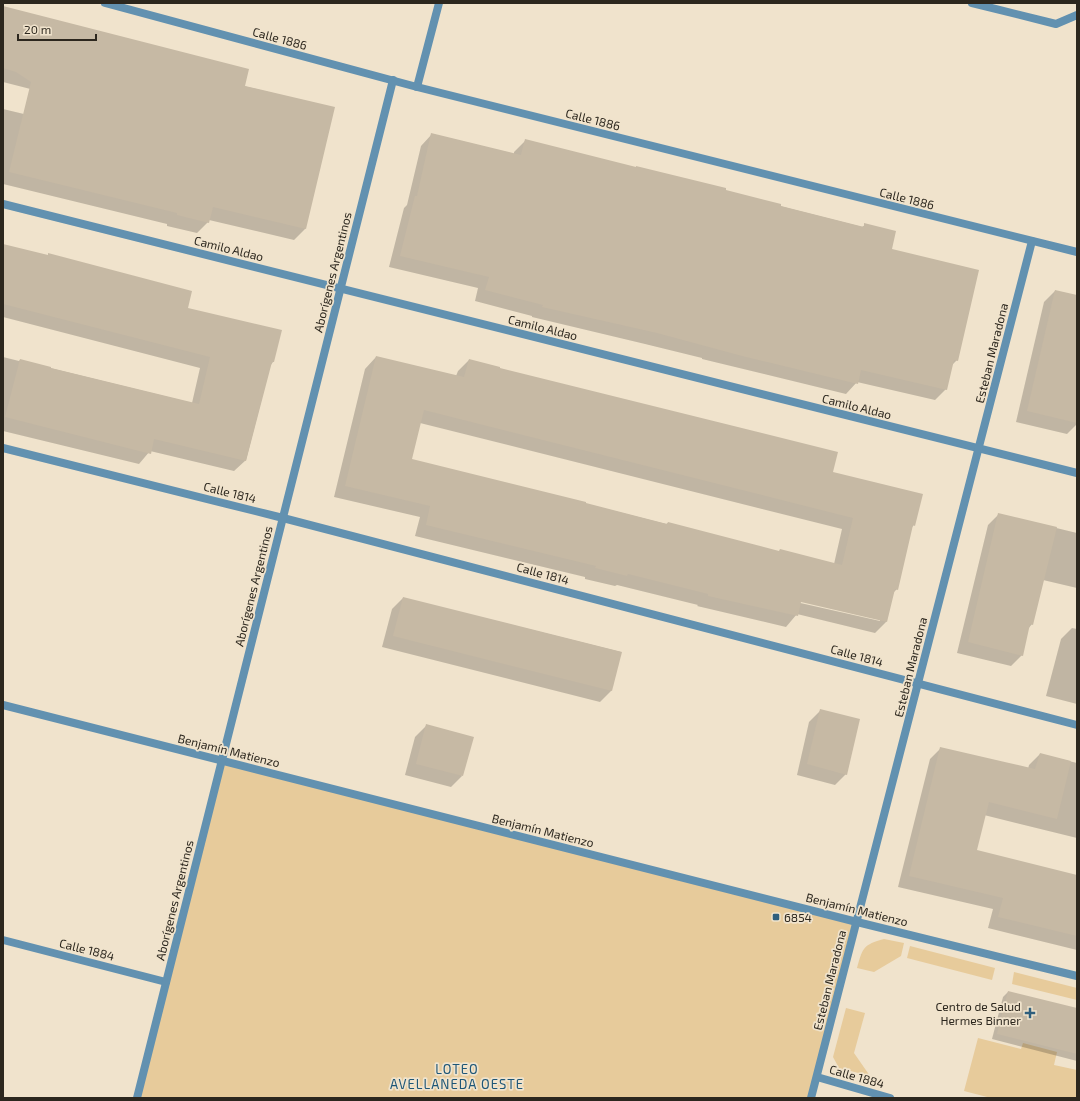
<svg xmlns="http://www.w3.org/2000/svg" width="1080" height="1101" viewBox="0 0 1080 1101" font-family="'Exo 2',sans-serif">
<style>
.green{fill:#e7cb9b}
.shadow{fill:#0003;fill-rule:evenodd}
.building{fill:#c6b9a4;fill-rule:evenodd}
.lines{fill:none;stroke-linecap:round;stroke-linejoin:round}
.minor{stroke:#6291b0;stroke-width:8}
.poi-dot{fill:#2f5f7d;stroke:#f0e3cc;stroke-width:1.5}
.labels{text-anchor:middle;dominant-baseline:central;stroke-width:3.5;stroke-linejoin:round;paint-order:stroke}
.street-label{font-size:12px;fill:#2c271e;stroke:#f0e3cc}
.poi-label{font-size:12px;fill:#2c271e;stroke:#f0e3cc;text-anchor:start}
.neighbourhood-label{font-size:13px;letter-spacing:1px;fill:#1d5677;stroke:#f0e3cc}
</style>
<rect width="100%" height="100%" fill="#f0e3cc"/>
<!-- green -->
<g class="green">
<path d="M221,761l636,161 -46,176h-674z"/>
<path d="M884,939l20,4 -3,13 -27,16 -17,-4c6,-21 6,-23 27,-29z"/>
<path d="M910,946l85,22 -3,12 -85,-22z"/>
<path d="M1014,972l63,16v12l-65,-16z"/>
<path d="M846,1008l19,5 -11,40 16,23 -31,-8 -6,-11z"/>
<path d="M978,1038l43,11 2,-6 34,9 -3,13 23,5v28h-86l-27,-7z"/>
</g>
<!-- shadow -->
<g class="shadow">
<path d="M3,7l241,79 90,22 -29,121 -11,11 -85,-20 -1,2 -11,11 -30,-7v-2l-164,-40v-75l92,22 6,-24 -98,-25z"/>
<path d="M432,134l82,20v-2l11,-11 337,86 3,-2 26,25 66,110 -6,6 -5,23 -11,11 -78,-18 -11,12 -144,-35v-1l-57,-14 -113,-27v-1l-57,-15 3,-13 -89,-21 15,-59 3,-3 14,-59z"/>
<path d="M3,245l44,11 2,-2 138,55 86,53 -3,4 -24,94 -12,11 -84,-20 -11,13 -136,-33v-74l16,4 1,-1 30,8 142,35 8,-35 -197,-51z"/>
<path d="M1055,291l22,5v128l-10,10 -51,-12 28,-120z"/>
<path d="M376,357l80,19 2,-5 11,-11 363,113 82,52 -3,3 -14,61 -4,4 -7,29 -11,11 -78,-19 -11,13 -89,-21 1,-1 -81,-20 -2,1 -30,-7v-2l-170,-41 5,-19 -86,-20 31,-128zM420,423l422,106 -8,35 -55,-12 -111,-29 -2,1 -255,-64zM796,600l84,19v2l-84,-19z"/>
<path d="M999,514l78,19v55l-34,-8 -11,44 -4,5 -6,26 -11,11 -54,-13 31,-128z"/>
<path d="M403,598l218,54 -10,39 -11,11 -218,-55 10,-38z"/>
<path d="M1072,628l5,1v75l-31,-8 15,-57z"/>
<path d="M820,711l26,63 -11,11 -38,-10 12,-53z"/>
<path d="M426,726l36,50 -11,11 -46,-12 10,-38z"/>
<path d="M941,748l87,21 1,-4 11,-11 37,9v75l-93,-23 -8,36 101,25v74l-89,-22 5,-19 -95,-22 32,-128z"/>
<path d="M1008,992l69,17v52l-85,-22 11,-42z"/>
</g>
<!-- building -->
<g class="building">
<path d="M3,6l246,63 -4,17 90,21 -29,122 -93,-22 -4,16 -32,-8v-2l-168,-41 22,-90 -15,-10 -13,-4z"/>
<path d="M431,133l90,22 4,-16 111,28v-1l90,22v2l55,14v2l83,21v-4l32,8 -4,18 87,21 -21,91 -4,-1 -7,30 -86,-20 -3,14 -112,-27 -89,-24 -115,-26 1,-2 -58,-15 4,-13 -89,-21 15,-60h2z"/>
<path d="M3,244l45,11v-2l144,38 -4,17 94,22 -8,32h-2l-26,99 -92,-22 -3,15 -146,-37 15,-58 31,8v1l148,36 11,-47 -207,-53z"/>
<path d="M1055,290l22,5v128l-50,-12z"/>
<path d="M376,356l88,21 5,-18 31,8v1l338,84 -5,20 90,22 -8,32 -2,-1 -15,65 -3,-1 -8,33 -86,-20 -3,14 -90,-20v-2l-80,-20 -1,2 -32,-8 1,-2 -170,-41 4,-19 -85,-20zM424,410l429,108 -11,47 -62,-16 -1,2 -111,-29 -1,2 -81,-21v-1l-174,-43z"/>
<path d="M998,513l59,14 -24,98 -3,-1 -7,32 -55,-14z"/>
<path d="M403,597l219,55 -10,39 -219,-55z"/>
<path d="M820,709l40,10 -13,56 -40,-11z"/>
<path d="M426,724l48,13 -11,39 -47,-12z"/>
<path d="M940,747l95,22 5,-16 31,8 -14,58 -68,-17 -12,48 100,25v61l-79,-19 5,-19 -94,-22z"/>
<path d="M1008,991l69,17v46l-80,-20z"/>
</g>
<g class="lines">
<!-- minor -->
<g class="minor">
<path d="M105,3l312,84 660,165"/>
<path d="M972,3l84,21 21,-9"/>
<path d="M417,87l22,-84"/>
<path d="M3,204l1074,269"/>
<path d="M3,448l280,70 794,207"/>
<path d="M3,705l854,217 220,54"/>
<path d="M3,940l163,42"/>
<path d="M817,1077l73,21"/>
<path d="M137,1098l256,-1018"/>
<path d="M811,1098l221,-857"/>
</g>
</g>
<!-- markers -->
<g class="poi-dot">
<rect x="772" y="913" width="8" height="8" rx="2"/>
<path d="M1028 1007h4v4h4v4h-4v4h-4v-4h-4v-4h4z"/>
</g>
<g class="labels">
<!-- street labels -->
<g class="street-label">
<text transform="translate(280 38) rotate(15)">Calle 1886</text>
<text transform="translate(593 119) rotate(14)">Calle 1886</text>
<text transform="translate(907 198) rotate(14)">Calle 1886</text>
<text transform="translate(229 248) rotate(14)">Camilo Aldao</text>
<text transform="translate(332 272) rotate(-76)">Aborígenes Argentinos</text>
<text transform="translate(543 327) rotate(14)">Camilo Aldao</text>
<text transform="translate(991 353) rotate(-76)">Esteban Maradona</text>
<text transform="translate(857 406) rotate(14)">Camilo Aldao</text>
<text transform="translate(230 492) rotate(14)">Calle 1814</text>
<text transform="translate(543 573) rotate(15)">Calle 1814</text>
<text transform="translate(253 586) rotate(-76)">Aborígenes Argentinos</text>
<text transform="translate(857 655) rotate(15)">Calle 1814</text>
<text transform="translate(910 667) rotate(-76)">Esteban Maradona</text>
<text transform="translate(229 750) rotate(14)">Benjamín Matienzo</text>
<text transform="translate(543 830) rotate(14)">Benjamín Matienzo</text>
<text transform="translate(174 900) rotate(-76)">Aborígenes Argentinos</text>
<text transform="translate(857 909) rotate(14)">Benjamín Matienzo</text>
<text transform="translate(87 949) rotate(14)">Calle 1884</text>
<text transform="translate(829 980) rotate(-76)">Esteban Maradona</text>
<text transform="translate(857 1076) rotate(16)">Calle 1884</text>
</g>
<!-- poi labels -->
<g class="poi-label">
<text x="784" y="917">6854</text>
<text x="1021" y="1006" text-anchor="end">Centro de Salud<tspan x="1021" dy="14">Hermes Binner</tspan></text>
</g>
<!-- neighbourhood labels -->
<g class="neighbourhood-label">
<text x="457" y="1069">LOTEO<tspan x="457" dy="15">AVELLANEDA OESTE</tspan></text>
</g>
</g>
<!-- border -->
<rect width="1080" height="1101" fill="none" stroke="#2c271e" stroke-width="8"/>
<!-- scale -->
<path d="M18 34v6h78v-6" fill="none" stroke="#2c271e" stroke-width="2"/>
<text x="24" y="34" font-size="12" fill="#2c271e" stroke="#f0e3cc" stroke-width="3" paint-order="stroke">20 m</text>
</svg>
